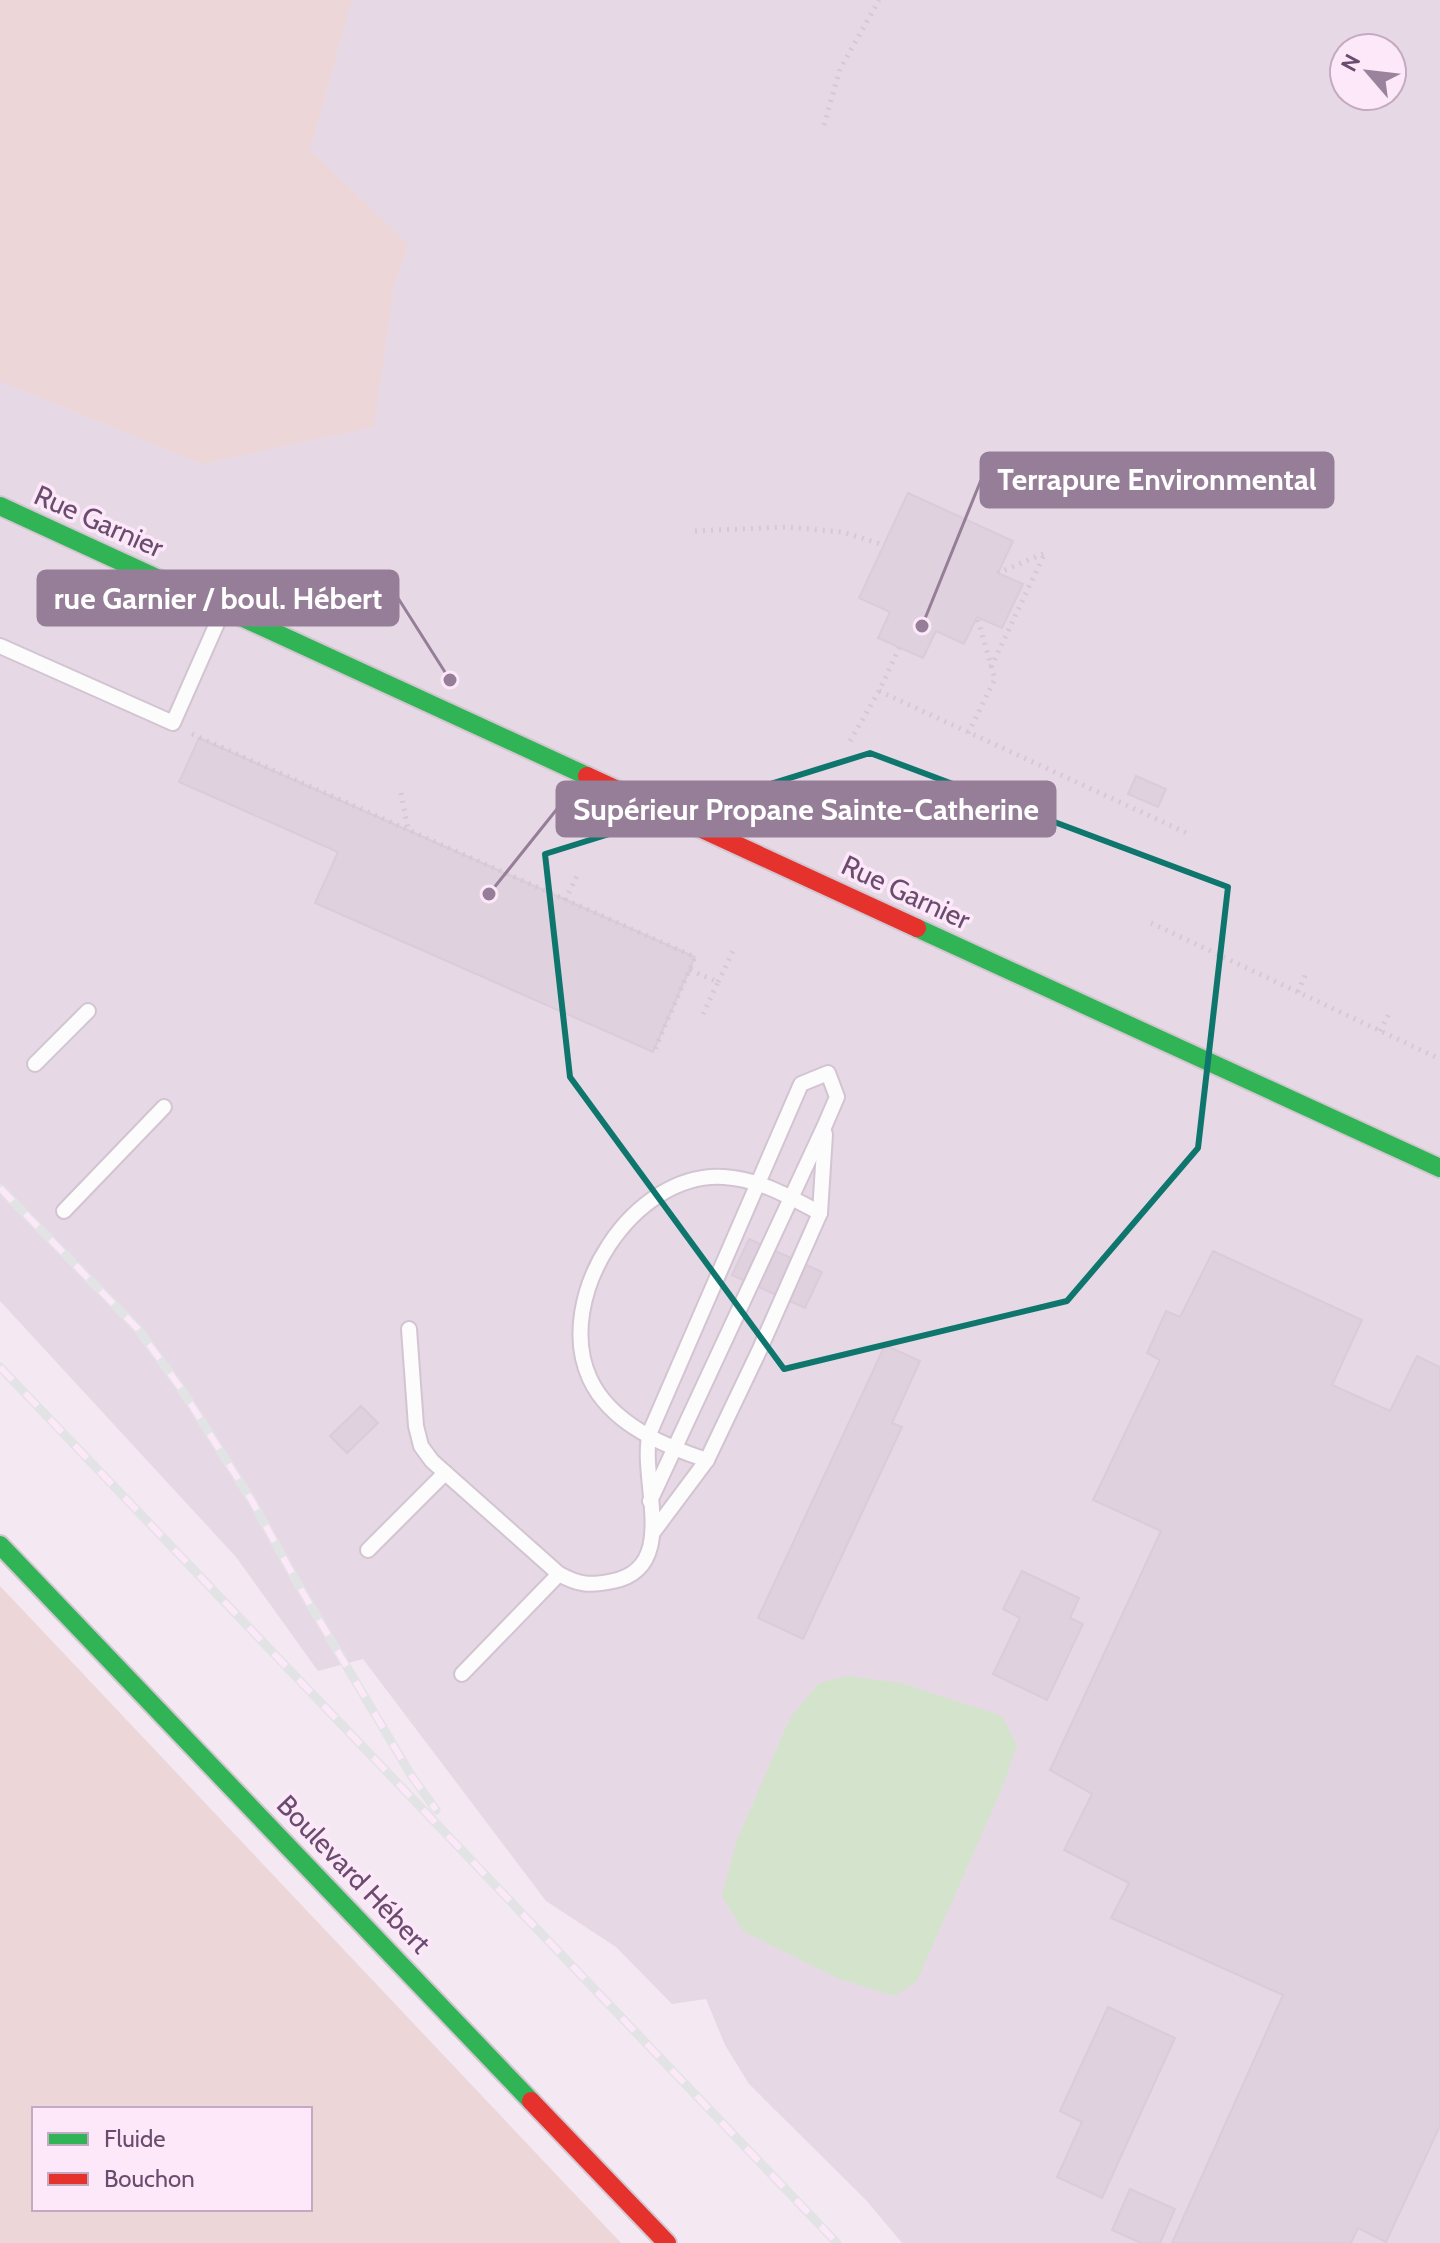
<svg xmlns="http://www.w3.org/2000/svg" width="1440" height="2243" viewBox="0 0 1440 2243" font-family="Cabin,sans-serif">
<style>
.industrial{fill:#e6d9e5;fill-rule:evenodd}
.green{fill:#ecd6d8;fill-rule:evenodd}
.water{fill:#d4e3cb}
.building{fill:#e0d1df;stroke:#dbcbdb;stroke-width:2}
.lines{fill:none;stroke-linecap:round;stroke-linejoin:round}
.lane-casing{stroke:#d2c5d1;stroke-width:18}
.fast-casing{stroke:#d2c6d1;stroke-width:22}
.jam-casing{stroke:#d2c6d1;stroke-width:22}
.path{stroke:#d4c9d5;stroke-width:5;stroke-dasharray:2 6;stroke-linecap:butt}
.lane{stroke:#fdfcfd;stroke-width:14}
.fast{stroke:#30b455;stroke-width:18}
.jam{stroke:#e5322d;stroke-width:18}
.rail-casing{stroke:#e1e3e4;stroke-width:9}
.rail{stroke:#fde8fa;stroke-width:6;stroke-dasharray:18;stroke-linecap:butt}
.marked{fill:none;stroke:#0f766e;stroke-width:6;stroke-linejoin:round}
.labels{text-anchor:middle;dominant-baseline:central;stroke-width:7;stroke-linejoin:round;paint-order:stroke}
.street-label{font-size:28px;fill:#6b4c6f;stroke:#fde8fa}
.leader{fill:none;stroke:#967e98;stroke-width:3}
.callout-dot{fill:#967e98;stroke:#fde8fa;stroke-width:3}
.callout{fill:#967e98;stroke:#967e98;stroke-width:3}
.callout-label{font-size:30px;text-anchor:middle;font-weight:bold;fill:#fff}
</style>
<rect width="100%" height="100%" fill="#f4e8f2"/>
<!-- industrial -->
<path class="industrial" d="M0,0h1440v2243h-538l-36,-43 -117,-116 -24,-39 -19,-46 -34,5 -56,-57 -70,-46 -183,-242 -45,12 -82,-114 -236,-256zM1344,48h48v48h-48z"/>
<!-- green -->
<g class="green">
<path d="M0,0h352l-42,150 98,94 -14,42 -20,141 -172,37 -202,-83z"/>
<path d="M0,1586l621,657h-621zM34,2109h276v100h-276z"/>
</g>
<!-- water -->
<path class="water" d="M848,1676l53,7 101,33 15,29 -15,43 -85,193 -22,15 -56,-17 -96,-48 -21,-35 15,-56 53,-122 29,-35z"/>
<!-- building -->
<g class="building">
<path d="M908,493l105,48 -15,32 25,11 -21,44 -25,-11 -13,27 -28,-13 -13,27 -45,-20 12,-26 -31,-14z"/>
<path d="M199,738l496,219 -42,95 -338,-149 23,-51 -159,-70z"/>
<path d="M1136,776l30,13 -8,18 -30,-13z"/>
<path d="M749,1239l73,33 -17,36 -73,-33z"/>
<path d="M1213,1251l149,69 -30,65 58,26 27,-55 23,11v759l-54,116 -28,-14 -7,15h-179l111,-248 -172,-77 18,-35 -65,-33 28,-56 -42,-24 111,-239 -68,-31 67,-140 -13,-7 19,-42 14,6z"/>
<path d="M885,1345l35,16 -28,62 10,4 -99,212 -45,-21z"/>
<path d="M361,1406l17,17 -31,30 -17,-17z"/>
<path d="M1022,1571l57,27 -9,20 13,6 -36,76 -54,-26 27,-56 -17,-9z"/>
<path d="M1108,2007l67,31 -73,160 -45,-21 25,-55 -22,-11z"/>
<path d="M1130,2189l45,20 -15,34h-19l-29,-13z"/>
</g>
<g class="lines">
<defs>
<g id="lane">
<path d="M0,646l173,77 49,-111"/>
<path d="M35,1064l53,-53"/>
<path d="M64,1211l100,-104"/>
<path d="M409,1329l7,97 5,20 11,15 127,113c20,11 31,12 54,7 68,-14 25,-102 37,-149l151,-348 27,-11 9,24 -12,28 -175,376"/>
<path d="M707,1460c-43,-14 -96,-36 -117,-81 -38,-82 44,-208 134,-202 35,2 66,20 96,36"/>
<path d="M654,1531l53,-71 52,-109 61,-138 5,-79"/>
<path d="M368,1550l77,-77"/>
<path d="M462,1674l97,-100"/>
</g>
<g id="fast">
<path d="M0,506l587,270"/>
<path d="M917,928l523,240"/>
<path d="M0,1545l531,556"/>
</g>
<g id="jam">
<path d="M587,776l330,152"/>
<path d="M531,2101l136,142"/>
</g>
</defs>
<!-- lane casing -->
<use href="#lane" class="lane-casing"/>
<!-- fast casing -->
<use href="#fast" class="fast-casing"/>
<!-- jam casing -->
<use href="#jam" class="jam-casing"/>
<!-- path -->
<g class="path">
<path d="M824,125l16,-56 39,-69"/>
<path d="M695,531l92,-4 55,5 42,13"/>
<path d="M991,667l54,-114 -47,20"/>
<path d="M879,691l310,143"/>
<path d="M968,733l27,-54 -18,-62"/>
<path d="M192,734l503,223 -40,92"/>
<path d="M850,741l29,-50 20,-43"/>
<path d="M401,793l7,36"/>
<path d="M565,900l14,-28"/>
<path d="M1151,923l289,136"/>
<path d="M690,970l28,12 -15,32"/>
<path d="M718,982l17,-35"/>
<path d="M1298,992l8,-19"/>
<path d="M1380,1031l10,-19"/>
</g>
<!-- lane -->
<use href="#lane" class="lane"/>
<!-- fast -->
<use href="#fast" class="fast"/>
<!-- jam -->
<use href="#jam" class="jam"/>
<defs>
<g id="rail">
<path d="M0,1188l138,141 44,61 70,111 47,85 112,189 25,35"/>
<path d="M0,1367l837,876"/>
</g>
</defs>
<!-- rail casing -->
<use href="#rail" class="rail-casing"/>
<!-- rail -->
<use href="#rail" class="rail"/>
</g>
<!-- marked area -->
<path class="marked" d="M870,753l358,134 -30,261 -131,153 -283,68 -214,-292 -25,-223z"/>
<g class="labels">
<!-- street labels -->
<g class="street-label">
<text transform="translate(99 521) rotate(24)">Rue Garnier</text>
<text transform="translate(906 892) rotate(25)">Rue Garnier</text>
<text transform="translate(354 1874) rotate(46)">Boulevard Hébert</text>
</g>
</g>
<!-- callouts -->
<path class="leader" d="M922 626L981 480M450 680L398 598M489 894L557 809"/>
<g class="callout-dot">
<circle cx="922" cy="626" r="8"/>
<circle cx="450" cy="680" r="8"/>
<circle cx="489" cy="894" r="8"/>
</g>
<g class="callout">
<rect x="981" y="453" width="352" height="54" rx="8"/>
<rect x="38" y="571" width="360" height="54" rx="8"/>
<rect x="557" y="782" width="498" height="54" rx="8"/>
</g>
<g class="callout-label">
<text x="1157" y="490">Terrapure Environmental</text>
<text x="218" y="609">rue Garnier / boul. Hébert</text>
<text x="806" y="820">Supérieur Propane Sainte-Catherine</text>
</g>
<!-- legend -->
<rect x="32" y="2107" width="280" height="104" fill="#fde8fa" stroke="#c3aac2" stroke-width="2"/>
<rect x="48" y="2133" width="40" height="12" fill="#30b455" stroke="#c3aac2" stroke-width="2"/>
<text x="104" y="2147" font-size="24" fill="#6b4c6f">Fluide</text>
<rect x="48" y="2173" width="40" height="12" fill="#e5322d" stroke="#c3aac2" stroke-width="2"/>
<text x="104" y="2187" font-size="24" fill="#6b4c6f">Bouchon</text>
<!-- north arrow -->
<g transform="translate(1368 72) rotate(298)"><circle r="38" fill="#fde8fa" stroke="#c3aac2" stroke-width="2"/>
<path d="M0-6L14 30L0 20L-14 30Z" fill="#9b839d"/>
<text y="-12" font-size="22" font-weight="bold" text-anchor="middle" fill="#6b4c6f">N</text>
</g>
</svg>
